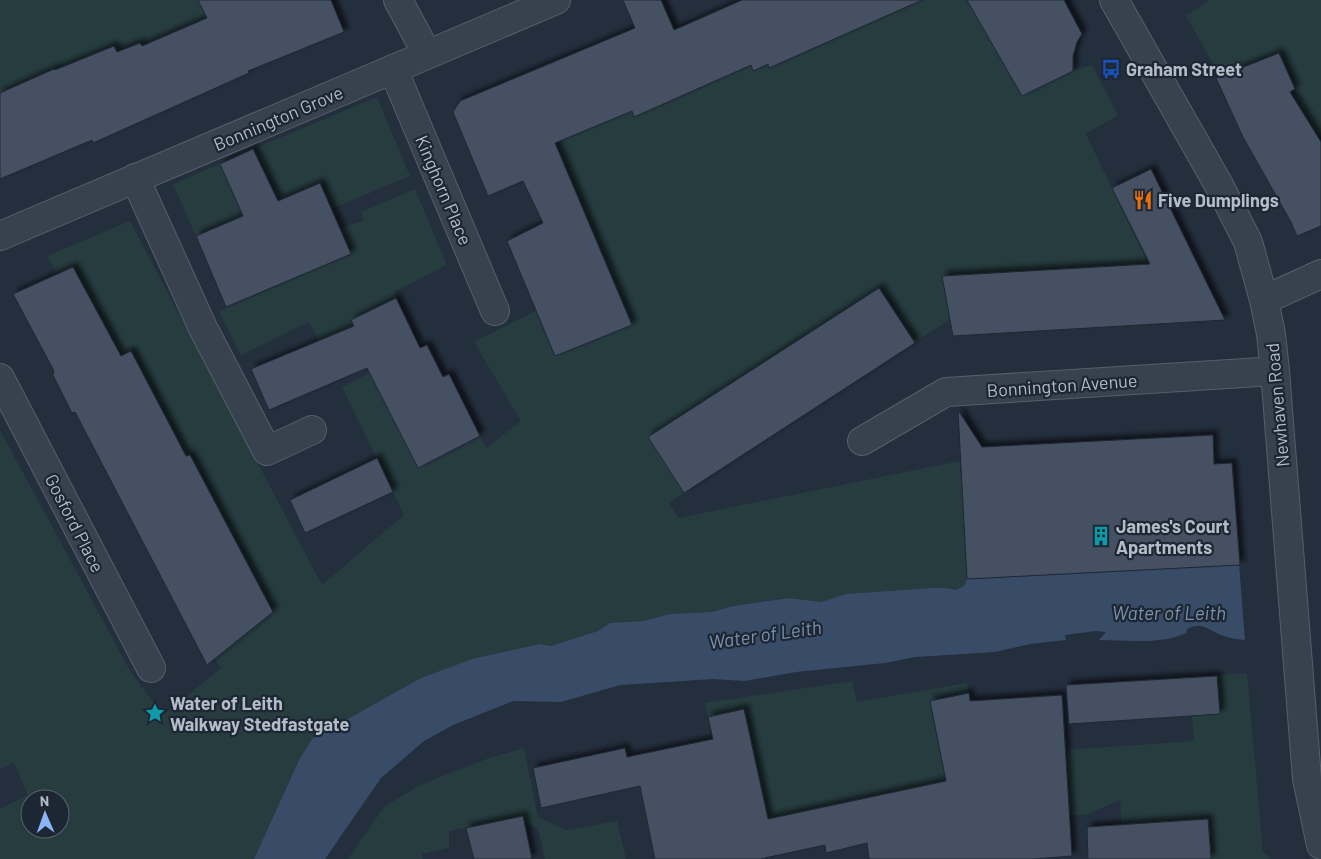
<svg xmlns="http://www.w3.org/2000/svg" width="1321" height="859" viewBox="0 0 1321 859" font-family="Barlow,sans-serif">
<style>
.green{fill:#263c3f;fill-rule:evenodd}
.water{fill:#394c67}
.pier{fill:#242f3e}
.building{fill:#455162;stroke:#1f2835;filter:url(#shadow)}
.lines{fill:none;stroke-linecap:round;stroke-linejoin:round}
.minor-casing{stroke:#565f6c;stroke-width:30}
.minor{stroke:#38414e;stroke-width:28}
.labels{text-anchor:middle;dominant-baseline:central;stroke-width:4.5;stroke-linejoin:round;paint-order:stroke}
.poi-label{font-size:18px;font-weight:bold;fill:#b4bcc9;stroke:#1d2633;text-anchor:start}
.street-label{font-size:18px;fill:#b4bcc9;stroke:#1d2633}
.water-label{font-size:19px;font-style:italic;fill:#7c92b1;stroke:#1d2633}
</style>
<defs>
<filter id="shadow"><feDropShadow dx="4.5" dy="-4.5" stdDeviation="2.5" flood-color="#0009"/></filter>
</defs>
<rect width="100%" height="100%" fill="#242f3e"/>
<!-- green -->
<g class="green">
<path d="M0,0h198l9,18 -53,23 27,62 -7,3 -34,-63 -9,3 5,12 -13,6 -9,-18 -29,12 -27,19 -4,-8 -54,24z"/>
<path d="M881,0h86l55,96 52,-26 18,-5 26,50 -32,19 68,142 -165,-2 -47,2 8,43 -167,110 -36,-55 -98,63 35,56 -15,10 9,15 282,-57 7,118 -3,7 -8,4 -9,-2h-16l-85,6 -25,8 -32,-4 -11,1 -45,7 -21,6 -42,2 -27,7 -32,2 -13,8 -47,15 -12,-2 -67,15 -51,19 -109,61 -13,21 -45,99h-254v-50l28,-14 -14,-32 -14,6v-339l132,244 31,41 58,-47 -6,-9 58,-47 -83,-157 -4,1 -55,-105 -10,5 -48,-89 -16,7 -10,-18 83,-35 192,364 82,-70 -62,-128 28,-14 57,90 53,-27 6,12 35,-27 -47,-79 62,-31 19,45 76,-31 -81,-195 58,-71 27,58 88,-39 -26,-58 28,-10 29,61 14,-7 2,4 12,-6zM30,799h30v30h-30z"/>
<path d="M1210,0h111v136l-4,-1 -25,-41 3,-5 -16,-36 -63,25 1,-8 -31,-54z"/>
<path d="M377,97l33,79 -79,33 -11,-26 -42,18 -25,-52z"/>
<path d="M220,164l23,52 -47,20 -23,-52z"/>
<path d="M415,189l32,76 -53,27 2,6 -44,22 12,25 -35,17 -20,-40 -68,33 -22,-44 131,-57 -10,-25 24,-9 -3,-8z"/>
<path d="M1247,673l16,179 9,7h-61l-3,-40 -86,6 -2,-25 -35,15h-15l-5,-65 129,-9 -2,-25 28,-2 -3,-39z"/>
<path d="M852,681l5,21 110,-19 2,10 -39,8 19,88 -26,-3 -139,30 -14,11 -26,-118 -36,8 -3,-14z"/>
<path d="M524,748l14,69 28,13 51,-9 9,38h-81l-7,-31 -24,-10 -65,13v17l-27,6 1,5h-75l36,-52 36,-22 69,-27z"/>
</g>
<!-- water -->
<path class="water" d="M1321,559l-64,82c-12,-1 -26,-2 -36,-6 -13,-5 -19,-14 -34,-6l-1,4c-26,12 -60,7 -87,7l7,-8 -10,-1 -31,4 1,5 -36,4 -35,8 -80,5 -30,6 -89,9 -52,9 -31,-2 -93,6 -59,17 -48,-1 -60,24 -29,16 -43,37 -56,81h-71l45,-99 13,-21 109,-61 51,-19 67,-15 12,2 47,-15 12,-8 33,-2 27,-7 42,-2 21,-6 56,-8 32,4 25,-8 85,-6h16l9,2 8,-4 3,-7 273,-14z"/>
<!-- pier -->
<path class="pier" d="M1321,556v91l-76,-5 -6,-79z"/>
<!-- building -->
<g class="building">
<path d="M198,0h133l13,32 -96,39 1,2 -156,70 -1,-3 -92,39v-86l54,-24 1,1 59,-24 3,6 23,-9 2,3 65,-28z"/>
<path d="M623,0h38l13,30 68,-30h180l-153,68 -1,-4 -15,7 -2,-6 -117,52 -2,-6 -77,32 77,182 -77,31 -48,-115 36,-18 -20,-42 -35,15 -35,-84 7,-11 175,-73z"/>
<path d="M967,0h97l18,34 -5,8 -4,14v15l-51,25z"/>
<path d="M1279,53l16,36 -5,3 31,50v84l-24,10 -6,-14 -48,-85 -27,-59z"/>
<path d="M253,149l25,52 42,-18 31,71 -125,53 -30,-71 47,-20 -23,-52z"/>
<path d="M1151,169l74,151 -272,16 -11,-60 208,-12 -38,-76z"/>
<path d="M73,267l48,89 10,-5 55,105 4,-1 83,157 -66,53 -132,-253 -3,1 -19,-38 1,-4 -41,-77z"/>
<path d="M879,288l36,55 -231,150 -36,-56z"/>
<path d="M396,298l24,50 7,-3 16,32 6,-3 31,62 -62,32 -51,-100 -98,42 -18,-41 103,-43 -3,-6z"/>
<path d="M958,410l24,37 231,-12 1,29 18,-1 8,102 -273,14z"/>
<path d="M377,458l16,34 -88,41 -15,-33z"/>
<path d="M1217,676l3,38 -151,10 -3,-39z"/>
<path d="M969,693l1,8 92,-6 10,161 -38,3h-165l-2,-16 -41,10 -1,-8 -65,14h-105l-15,-73 -99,22 -8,-40 92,-20 2,9 86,-18 -5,-22 36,-8 24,110 178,-38 -16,-80z"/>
<path d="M523,816l9,43h-58l-8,-31z"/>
<path d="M1208,819l3,40h-123l-1,-32z"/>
</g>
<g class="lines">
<defs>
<g id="minor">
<path d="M398,0l29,54"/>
<path d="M1114,0l106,187 28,55 16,58 7,34 4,37 32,408 14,66"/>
<path d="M393,69l102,242"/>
<path d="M135,178l68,150 64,123 45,-21"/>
<path d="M0,236l556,-236"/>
<path d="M1264,300l57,-26"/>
<path d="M0,378l151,290"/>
<path d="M862,441l84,-49 329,-21"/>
</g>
</defs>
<!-- minor casing -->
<use href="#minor" class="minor-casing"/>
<!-- minor -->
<use href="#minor" class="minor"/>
</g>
<!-- icons -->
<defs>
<symbol id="bus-bare" viewBox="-9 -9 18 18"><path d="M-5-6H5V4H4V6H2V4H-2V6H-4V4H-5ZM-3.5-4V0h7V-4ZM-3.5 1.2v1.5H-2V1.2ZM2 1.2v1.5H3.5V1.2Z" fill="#1a4fb4" stroke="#1d2633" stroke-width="2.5" paint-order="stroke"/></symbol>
<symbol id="restaurant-bare" viewBox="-9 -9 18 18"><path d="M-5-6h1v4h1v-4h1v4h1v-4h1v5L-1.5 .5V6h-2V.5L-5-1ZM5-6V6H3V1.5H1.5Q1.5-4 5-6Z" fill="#e8710a" stroke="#1d2633" stroke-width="2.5" paint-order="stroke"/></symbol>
<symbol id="building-bare" viewBox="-9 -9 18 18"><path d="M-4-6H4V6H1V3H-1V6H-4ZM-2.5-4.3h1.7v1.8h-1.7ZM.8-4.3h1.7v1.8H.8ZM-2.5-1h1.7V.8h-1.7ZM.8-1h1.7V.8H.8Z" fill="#0f9aa8" stroke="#1d2633" stroke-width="2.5" paint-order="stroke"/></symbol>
<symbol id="sight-bare" viewBox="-9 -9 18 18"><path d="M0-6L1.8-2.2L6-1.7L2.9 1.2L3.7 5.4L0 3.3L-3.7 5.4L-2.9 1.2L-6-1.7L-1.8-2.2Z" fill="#0f9aa8" stroke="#1d2633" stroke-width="2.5" paint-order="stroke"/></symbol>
</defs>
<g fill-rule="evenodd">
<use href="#bus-bare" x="1097" y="55" width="28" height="28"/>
<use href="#restaurant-bare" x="1129" y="186" width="28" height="28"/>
<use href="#building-bare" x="1087" y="522" width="28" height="28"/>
<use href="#sight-bare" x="141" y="699" width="28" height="28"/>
</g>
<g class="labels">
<!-- poi labels -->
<g class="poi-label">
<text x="1126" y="69">Graham Street</text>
<text x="1158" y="200">Five Dumplings</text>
<text x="1116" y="526">James's Court<tspan x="1116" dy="21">Apartments</tspan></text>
<text x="170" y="703">Water of Leith<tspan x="170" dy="21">Walkway Stedfastgate</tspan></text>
</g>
<!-- street labels -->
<g class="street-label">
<text transform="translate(278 118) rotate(-23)">Bonnington Grove</text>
<text transform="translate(444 190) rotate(67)">Kinghorn Place</text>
<text transform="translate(1062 385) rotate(-4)">Bonnington Avenue</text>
<text transform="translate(1277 405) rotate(-95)">Newhaven Road</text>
<text transform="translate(75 523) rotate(63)">Gosford Place</text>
</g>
<!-- water labels -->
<g class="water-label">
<text x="1169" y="612">Water of Leith</text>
<text transform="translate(765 634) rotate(-8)">Water of Leith</text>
</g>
</g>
<!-- north arrow -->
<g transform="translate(45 814) rotate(358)"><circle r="24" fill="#1d2633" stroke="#59626f"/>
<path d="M0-4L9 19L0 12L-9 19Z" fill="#8ab4f8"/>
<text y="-8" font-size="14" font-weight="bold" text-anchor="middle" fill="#b4bcc9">N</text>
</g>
</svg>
